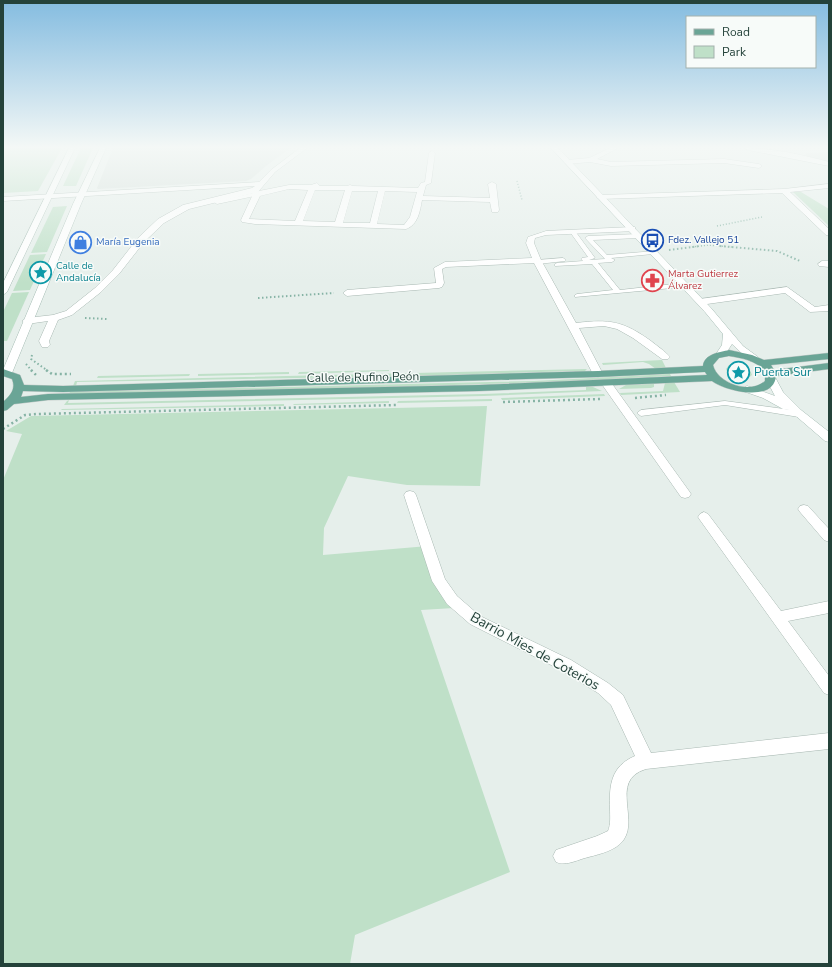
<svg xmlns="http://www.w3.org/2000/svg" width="832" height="967" viewBox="0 0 832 967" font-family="'Nunito Sans',sans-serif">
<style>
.built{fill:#d4dfda}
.green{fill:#bfe0c8}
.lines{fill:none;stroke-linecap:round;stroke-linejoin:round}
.lane-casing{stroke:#a8b8b2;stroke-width:1}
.street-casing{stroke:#a8b8b2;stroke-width:1}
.secondary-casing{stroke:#a4bbb3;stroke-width:1}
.primary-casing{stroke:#c2cac8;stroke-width:1}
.path-far2{stroke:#86b3a5;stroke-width:1.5;stroke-dasharray:1 2;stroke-linecap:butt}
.path-far1{stroke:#86b3a5;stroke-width:2;stroke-dasharray:1.5 2.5;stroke-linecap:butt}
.path{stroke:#86b3a5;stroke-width:2.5;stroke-dasharray:2 3;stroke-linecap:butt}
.lane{fill:#fff;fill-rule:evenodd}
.street{fill:#fff;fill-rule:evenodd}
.secondary{fill:#fff;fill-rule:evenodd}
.primary{fill:#6aa596;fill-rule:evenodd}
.labels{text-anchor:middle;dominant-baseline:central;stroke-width:3;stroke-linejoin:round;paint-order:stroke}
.far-transit-label{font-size:10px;fill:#164399;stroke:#f7fbf9;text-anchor:start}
.far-shop-label{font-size:10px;fill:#366cbe;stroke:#f7fbf9;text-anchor:start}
.far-culture-label{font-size:10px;fill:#0d838f;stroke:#f7fbf9;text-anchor:start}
.far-health-label{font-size:10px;fill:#be3a42;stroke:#f7fbf9;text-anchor:start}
.culture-label{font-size:12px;fill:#0d838f;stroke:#f7fbf9;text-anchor:start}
.street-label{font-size:12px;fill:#24423a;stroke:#f7fbf9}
.near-street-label{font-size:14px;fill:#24423a;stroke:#f7fbf9}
</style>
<rect width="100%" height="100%" fill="#e6efeb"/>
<!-- built -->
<g class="built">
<path d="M113,148h177l-24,18 -15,13 -5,2 -148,8 -1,-1z"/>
<path d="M829,152v11l-22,-6 -2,-4z"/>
</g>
<!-- green -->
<g class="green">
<path d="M3,148h59l-24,43 -35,2z"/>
<path d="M81,148h12l-17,38h-13z"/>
<path d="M793,192h8l28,17v17z"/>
<path d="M67,206l-20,46 -16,1 22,-46z"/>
<path d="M46,254l-16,36 -17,1 17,-36z"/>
<path d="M29,292l-22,49h-4v-29l9,-19z"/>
<path d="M662,360l4,8 -10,1 -7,-5 -6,-2 -40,3 -1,-2z"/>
<path d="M732,364c8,0 18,2 20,11 -7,7 -23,4 -26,-6l3,-4z"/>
<path d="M587,369l-3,3 -9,1 -1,-2 -162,5 -335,6 -1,4h-3l2,-5z"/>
<path d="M389,370v1l-91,3 1,-2z"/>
<path d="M289,372v2l-91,2v-2z"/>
<path d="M190,374l-1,2 -92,2 1,-2z"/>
<path d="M670,374l1,2c-200,11 -401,13 -602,18l1,-2 464,-11z"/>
<path d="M674,382l6,10 -59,3 -1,-2 43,-2 2,-8z"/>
<path d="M654,384v3l-3,1 -32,1 7,-4z"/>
<path d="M586,387h7l9,4 -118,5 -420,9 3,-4 2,-1 -1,3 415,-9 103,-4z"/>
<path d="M604,394l1,2 -103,4 -1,-2z"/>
<path d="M492,399v2l-95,2 1,-2z"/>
<path d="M389,401v2l-96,2 1,-1z"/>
<path d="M284,404v2l-223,4 1,-1z"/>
<path d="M487,406l-7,80 -73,-1 -59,-9 -24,52 -1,27 105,-9 26,62 -33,2 89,262 -155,63 -5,29h-347v-484l19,-46 -16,-3 25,-15z"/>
</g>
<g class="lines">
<defs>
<g id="lane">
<path d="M257,192l3,2 -1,1 -42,9 -3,-2z"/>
<path d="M571,231h4l20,27 -6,2 16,-1 -19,-20 -1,-1 3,-2 50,-2 3,2 -3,2 -45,2 14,15 48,-4 1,1 -3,2 -42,4 4,2 -3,2 -14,1 22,27 63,-7 3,2 -3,2 -108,10v-2l2,-1 36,-4 -21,-26 -37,2v-2l2,-1 26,-2 -2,-2 1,-1 6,-1 -18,-25z"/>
<path d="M563,258l3,2 -1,1 -27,3 -3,-2 3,-2z"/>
<path d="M725,401l74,10 4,3 -4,3 -74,-12 -84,11 -4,-3 4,-3z"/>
</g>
<g id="street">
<path d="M300,148h7l-32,24 -17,20 -69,17 -25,14 -20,19 -25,32 -18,18 -29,23 -14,5 -9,21 1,4 -2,2h-6l-3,-6 9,-20 -21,3 -5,-3 5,-3 26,-3 13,-4 29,-23 18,-18 25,-32 20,-19 25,-14 69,-17 3,-2 -252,15v-4l256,-15 12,-12z"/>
<path d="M610,148h8l-21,11 14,3 113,-3 35,5 3,2 -3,2 -35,-5 -113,3 -21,-4 -23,2 -3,-2 3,-2 22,-2z"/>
<path d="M745,148c28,0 57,7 84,14v4l-81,-16z"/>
<path d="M432,151l3,2 -4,30 -5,2 -3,11 67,2 -2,-14 4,-2 4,2 3,26 -1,2h-6l-2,-10 -68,-2c-2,11 -4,25 -16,29l-151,-5 -13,-2 -1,-2 13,-28 35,-7h22l6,-2 3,3h27l3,-1 3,1 65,2 3,-5 4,-1 4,-29zM289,189l19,1 -13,31 -46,-2 11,-23zM315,190h30l-10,32 -32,-1zM352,191h26l-8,32h-27zM385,191l32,1 -7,25 -6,8 -27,-1z"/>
<path d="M829,184v4l-39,4 39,37v6h-3l-44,-42 -182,6 -4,-2 4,-2 184,-6z"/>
<path d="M632,227h3v4l-89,4 -11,3 -1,5 7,17 35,63c34,-4 47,-2 75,18 6,5 14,10 19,16l-2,2h-6l-29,-21 -16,-9 -13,-3 -25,2 24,46 -5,3 -5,-3 -59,-111 -88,4 -4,2 2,14 -2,4 -3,1 -92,8 -4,-3 4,-3 89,-7 -2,-15 11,-6 87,-4 -6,-15 2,-6 18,-6z"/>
<path d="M822,261h7v6l-10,-1 -1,-2z"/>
<path d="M787,287l28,20 14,-2v6l-19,1 -25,-19 -85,12 -4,-3 4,-3z"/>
<path d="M606,380l4,1 79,110 2,3 -2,3 -4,1 -4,-1 -80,-114z"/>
<path d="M410,491l4,1 2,3 29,84 12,17 23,20 91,44 37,23 15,12 28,58 178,-20v16l-183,20c-39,12 -3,54 -26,75 -9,8 -24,11 -35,14 -10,3 -20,8 -29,4l-3,-6 3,-6 41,-14 11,-5c3,-7 2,-15 2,-22 -1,-24 1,-43 25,-53l-24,-51 -13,-12 -37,-23 -91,-46 -23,-20 -15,-23 -28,-86 2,-3z"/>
<path d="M804,505l4,1 21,23v13l-5,-2 -24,-28 -2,-3 2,-3z"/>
<path d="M704,512l4,2 73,97 48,-10v12l-41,8 41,55v19l-5,-2 -124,-173 -2,-3 2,-3z"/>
</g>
<g id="secondary">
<path d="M69,148h6l-68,144 -4,3v-12z"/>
<path d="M100,148h6l-25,56 -69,169 -5,3 -4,-1v-5l70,-166z"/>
<path d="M551,148h7l153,160 32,38 15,11 1,2 -1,2h-8l-18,-17 -8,12h-6l-2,-2 6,-9 1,-11 -18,-22z"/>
<path d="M771,376l4,1 8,15 18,18 28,22v10l-4,-1 -36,-31 -6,-1 -20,-11 -20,-7 -1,-2 5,-3 28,10 -9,-17z"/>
</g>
<path id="primary" d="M729,350l23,5 12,5 65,-7v6l-58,6 3,5 55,-7v6l-53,7c-2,27 -51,15 -64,5l-233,10 -431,9 -34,4 -7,6 -4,1v-9c8,-7 13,-13 9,-23l-9,-3v-7l17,6 4,10 39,1 535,-15 105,-5c1,-12 17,-14 26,-16zM729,356c13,2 29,5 36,16v9c-15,14 -48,2 -52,-16l6,-7zM705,372l2,3 -228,10 -431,9 -27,3 2,-6 40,1 535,-15z"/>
</defs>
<!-- lane casing -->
<use href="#lane" class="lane-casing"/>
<!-- street casing -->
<use href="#street" class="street-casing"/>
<!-- secondary casing -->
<use href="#secondary" class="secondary-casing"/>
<!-- primary casing -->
<use href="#primary" class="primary-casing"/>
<!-- path-far2 -->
<g class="path-far2">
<path d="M517,181l5,19"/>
<path d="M717,226l45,-9"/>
<path d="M692,247l16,-2 24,2"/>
</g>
<!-- path-far1 -->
<g class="path-far1">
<path d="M720,246l57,5 23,10"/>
<path d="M669,250l31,-4"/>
<path d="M258,298l76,-5"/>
<path d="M85,318l22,1"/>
<path d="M32,355l-1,4 17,12"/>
<path d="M26,364l6,7"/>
</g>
<!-- path -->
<g class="path">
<path d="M31,370l5,5"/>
<path d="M46,370l6,4h19"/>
<path d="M635,398l31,-3"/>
<path d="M503,402l97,-3"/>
<path d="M3,429l22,-14 12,-1 361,-9"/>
</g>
<!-- lane -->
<use href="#lane" class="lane"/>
<!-- street -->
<use href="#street" class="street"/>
<!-- secondary -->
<use href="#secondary" class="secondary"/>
<!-- primary -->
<use href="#primary" class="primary"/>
</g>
<!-- sky -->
<linearGradient id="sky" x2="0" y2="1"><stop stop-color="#84bce0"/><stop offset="0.52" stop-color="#f4f8f6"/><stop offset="1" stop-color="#f4f8f6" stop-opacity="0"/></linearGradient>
<rect width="832" height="283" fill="url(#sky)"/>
<!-- icons -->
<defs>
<symbol id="bus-ring" viewBox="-11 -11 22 22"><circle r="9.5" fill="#f7fbf9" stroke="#1a4fb4" stroke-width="1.5"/><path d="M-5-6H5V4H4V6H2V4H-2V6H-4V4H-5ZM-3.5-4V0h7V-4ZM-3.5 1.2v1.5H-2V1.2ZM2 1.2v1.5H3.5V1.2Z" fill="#1a4fb4"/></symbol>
<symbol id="shop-ring" viewBox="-11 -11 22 22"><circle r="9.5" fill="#f7fbf9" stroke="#3f7fe0" stroke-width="1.5"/><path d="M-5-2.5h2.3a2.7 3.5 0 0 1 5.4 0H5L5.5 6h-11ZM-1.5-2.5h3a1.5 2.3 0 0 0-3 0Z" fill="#3f7fe0"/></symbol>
<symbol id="sight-ring" viewBox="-11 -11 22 22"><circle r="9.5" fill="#f7fbf9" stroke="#0f9aa8" stroke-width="1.5"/><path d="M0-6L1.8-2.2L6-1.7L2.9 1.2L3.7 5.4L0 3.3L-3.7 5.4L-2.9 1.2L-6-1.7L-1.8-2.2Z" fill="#0f9aa8"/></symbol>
<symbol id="pharmacy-ring" viewBox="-11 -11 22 22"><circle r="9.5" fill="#f7fbf9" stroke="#e0444e" stroke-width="1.5"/><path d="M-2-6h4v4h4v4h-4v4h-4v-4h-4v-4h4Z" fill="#e0444e"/></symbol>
</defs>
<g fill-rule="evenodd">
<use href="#bus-ring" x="640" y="228" width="25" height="25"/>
<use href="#shop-ring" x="68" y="230" width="25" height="25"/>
<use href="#sight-ring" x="28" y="260" width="25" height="25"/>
<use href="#pharmacy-ring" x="640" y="268" width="25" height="25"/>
<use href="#sight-ring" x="726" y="360" width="25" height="25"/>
</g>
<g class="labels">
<!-- far-transit labels -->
<g class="far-transit-label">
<text x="668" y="240">Fdez. Vallejo 51</text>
</g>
<!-- far-shop labels -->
<g class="far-shop-label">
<text x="96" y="242">María Eugenia</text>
</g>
<!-- far-culture labels -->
<g class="far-culture-label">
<text x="56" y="266">Calle de<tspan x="56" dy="12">Andalucía</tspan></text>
</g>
<!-- far-health labels -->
<g class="far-health-label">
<text x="668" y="274">Marta Gutierrez<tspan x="668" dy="12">Álvarez</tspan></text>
</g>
<!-- culture labels -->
<g class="culture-label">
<text x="754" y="372">Puerta Sur</text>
</g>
<!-- street labels -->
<g class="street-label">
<text transform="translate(363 377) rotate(-1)">Calle de Rufino Peón</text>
</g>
<!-- near-street labels -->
<g class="near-street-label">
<text transform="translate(535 651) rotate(29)">Barrio Mies de Coterios</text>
</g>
</g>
<!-- border -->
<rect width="832" height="967" fill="none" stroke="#24423a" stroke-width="8"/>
<!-- legend -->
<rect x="686" y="16" width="130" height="52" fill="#f7fbf9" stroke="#a3b1ad"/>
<rect x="694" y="29" width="20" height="6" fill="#6aa596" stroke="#a3b1ad"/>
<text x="722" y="36" font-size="12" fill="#24423a">Road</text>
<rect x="694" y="46" width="20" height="12" fill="#bfe0c8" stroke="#a3b1ad"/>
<text x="722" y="56" font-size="12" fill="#24423a">Park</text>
</svg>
